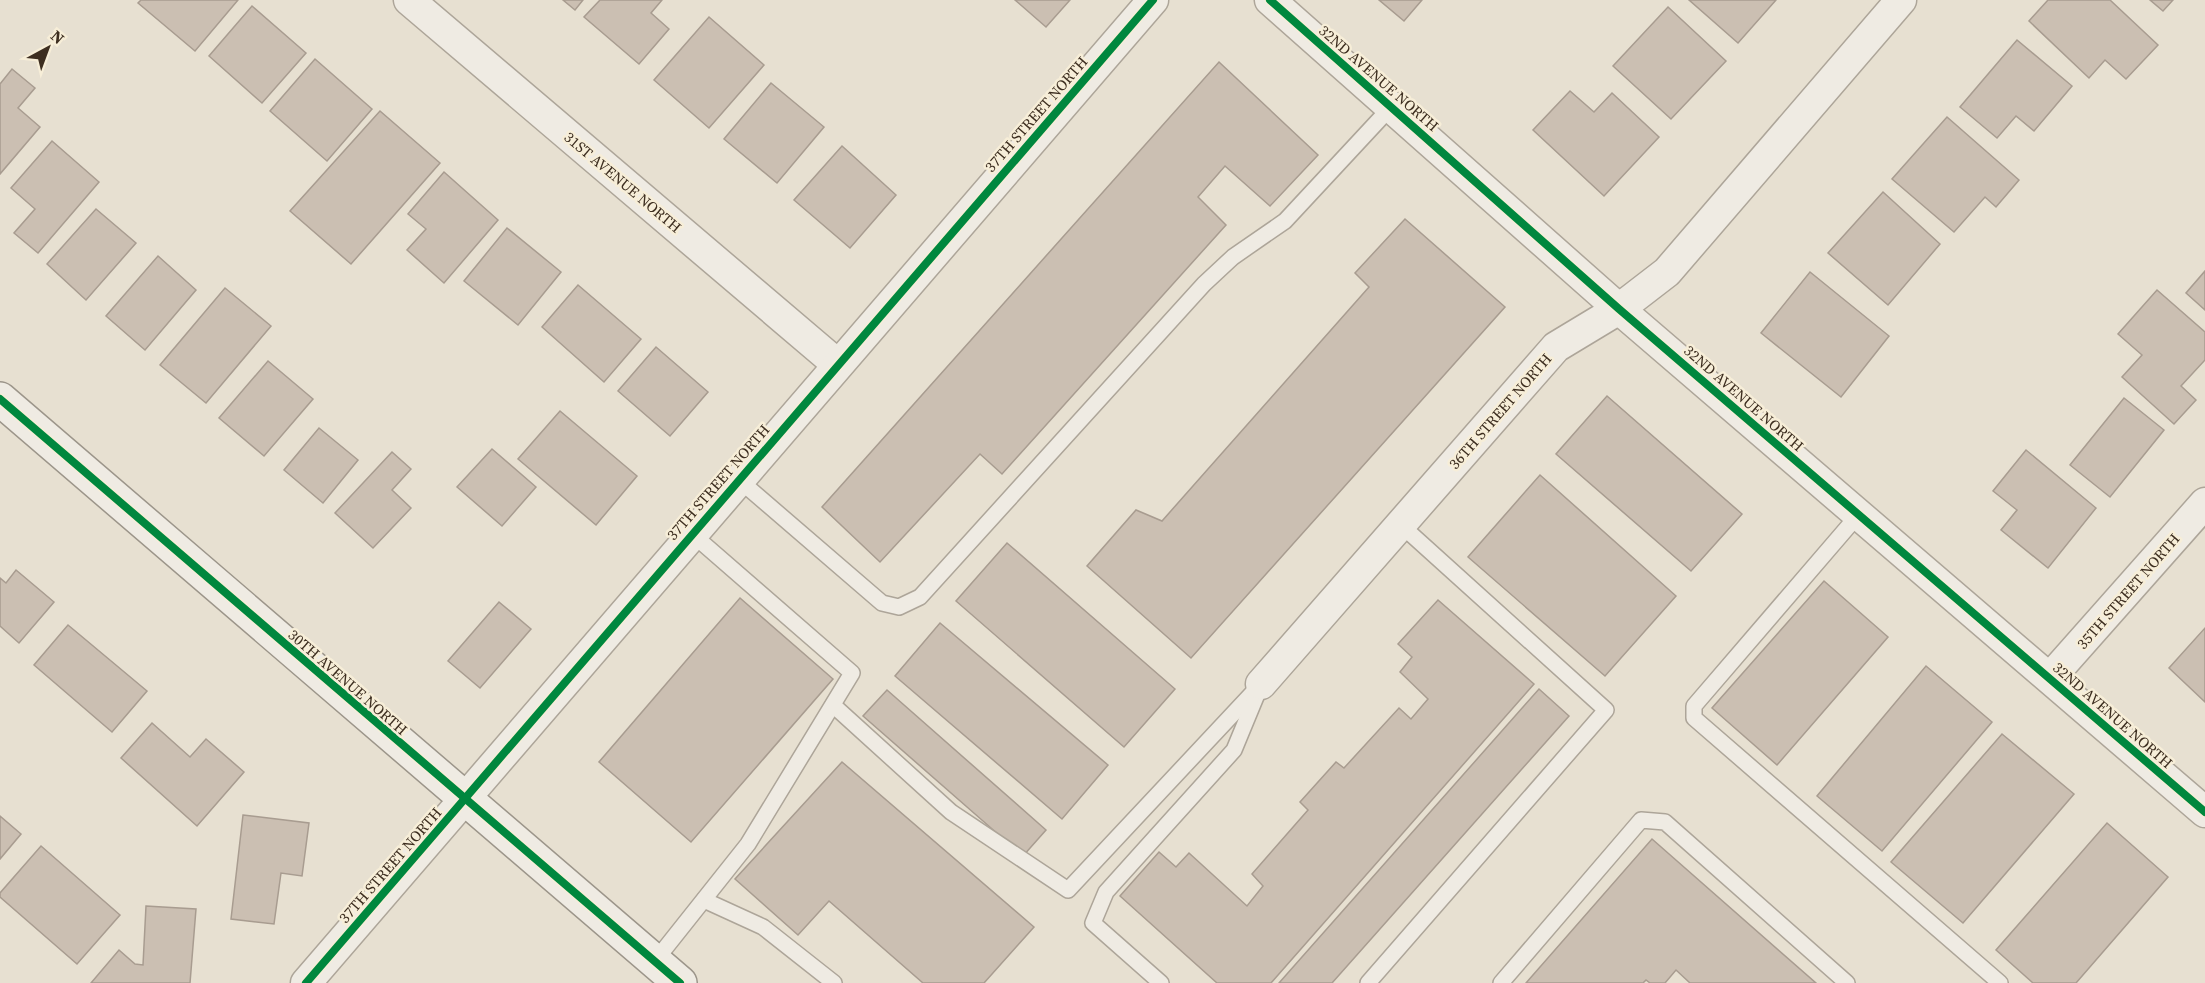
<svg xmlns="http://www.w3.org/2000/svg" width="2205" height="983" viewBox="0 0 2205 983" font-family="'Source Serif 4',serif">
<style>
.building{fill:#cbbfb2;stroke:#a89c90;stroke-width:1.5}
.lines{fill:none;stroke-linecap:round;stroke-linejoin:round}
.lane-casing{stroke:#ada599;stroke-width:18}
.street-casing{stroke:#ada599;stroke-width:33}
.secondary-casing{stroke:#9c958a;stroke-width:36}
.lane{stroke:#efebe3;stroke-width:15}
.street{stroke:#efebe3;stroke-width:30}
.secondary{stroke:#efebe3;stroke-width:33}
.cycleway-casing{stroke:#f7eed8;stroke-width:11}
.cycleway{stroke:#00873e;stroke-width:8}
.labels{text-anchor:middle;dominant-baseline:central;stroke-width:5;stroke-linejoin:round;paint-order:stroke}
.street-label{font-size:15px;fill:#3d2e20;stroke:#f7eed8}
</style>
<rect width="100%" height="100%" fill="#e7e0d1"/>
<!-- building -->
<g class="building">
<path d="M141,0h97l-43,51 -57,-48z"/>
<path d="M563,0h20l-8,10z"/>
<path d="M600,0h62l-11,13 18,16 -30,35 -55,-47z"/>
<path d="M1015,0h55l-24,27z"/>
<path d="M1379,0h43l-18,21z"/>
<path d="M1689,0h87l-38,43z"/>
<path d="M2048,0h62l48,45 -32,34 -21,-19 -16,18 -60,-57z"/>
<path d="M2150,0h23l-10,11z"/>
<path d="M252,6l54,47 -44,50 -53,-47z"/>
<path d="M1668,7l58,54 -55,58 -58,-53z"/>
<path d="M709,17l55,48 -55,63 -55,-48z"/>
<path d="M2017,40l55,46 -38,45 -18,-15 -19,22 -37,-31z"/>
<path d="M315,59l57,50 -45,52 -57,-50z"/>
<path d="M1219,62l99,93 -48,51 -45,-40 -27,31 28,28 -224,249 -22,-20 -100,108 -58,-55z"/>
<path d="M12,69l23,19 -17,20 22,19 -40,47v-90z"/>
<path d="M771,83l53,44 -47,56 -53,-44z"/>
<path d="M1570,91l24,21 18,-19 47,44 -55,59 -71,-66z"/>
<path d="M380,111l60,52 -89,101 -61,-53z"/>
<path d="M1947,117l72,63 -23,27 -11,-10 -31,35 -62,-53z"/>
<path d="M52,141l47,41 -61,71 -24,-20 21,-24 -24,-21z"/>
<path d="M842,146l54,49 -46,53 -56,-48z"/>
<path d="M444,172l54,48 -54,63 -37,-33 19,-21 -18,-15z"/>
<path d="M1883,192l57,52 -52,61 -60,-52z"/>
<path d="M96,209l40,34 -50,57 -39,-36z"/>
<path d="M1405,219l100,88 -314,351 -104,-92 49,-56 26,11 207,-234 -14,-14z"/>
<path d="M507,228l54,44 -43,53 -54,-44z"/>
<path d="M158,256l38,34 -51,60 -39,-34z"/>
<path d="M2205,271v39l-19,-17z"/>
<path d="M1810,272l79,64 -48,61 -80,-64z"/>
<path d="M578,285l63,54 -37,43 -62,-55z"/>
<path d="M225,288l46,38 -65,77 -46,-38z"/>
<path d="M2157,290l48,42v28l-24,26 15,14 -22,24 -52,-47 20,-22 -24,-21z"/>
<path d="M656,347l52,45 -38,44 -52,-45z"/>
<path d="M268,361l45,38 -49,57 -45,-38z"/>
<path d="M1607,396l135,118 -51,57 -135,-117z"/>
<path d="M2124,398l40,32 -54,67 -40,-32z"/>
<path d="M560,411l77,65 -41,49 -78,-66z"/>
<path d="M319,428l39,32 -35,43 -39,-33z"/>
<path d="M492,449l44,38 -34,39 -45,-39z"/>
<path d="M2026,450l70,58 -48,60 -47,-38 16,-20 -24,-19z"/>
<path d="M392,452l19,17 -19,21 19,18 -38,40 -38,-35z"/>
<path d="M1540,475l136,121 -71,80 -137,-119z"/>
<path d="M1007,543l168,146 -51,58 -168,-146z"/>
<path d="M16,570l38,32 -35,41 -19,-17v-48l6,5z"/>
<path d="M1824,581l64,56 -111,128 -65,-57z"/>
<path d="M740,598l93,81 -142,163 -92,-80z"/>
<path d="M1438,600l96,84 -263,299h-54l-97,-87 39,-44 17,15 13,-14 58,53 16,-20 -11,-12 56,-64 -8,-8 36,-40 8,6 55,-60 12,11 17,-20 -28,-27 12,-15 -14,-13z"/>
<path d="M499,602l32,27 -51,59 -32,-27z"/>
<path d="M940,623l168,142 -46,54 -167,-143z"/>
<path d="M68,625l79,66 -35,41 -78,-67z"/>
<path d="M2205,628v74l-36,-34z"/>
<path d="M1926,666l66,56 -110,129 -65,-55z"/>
<path d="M1539,689l30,27 -237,267h-53z"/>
<path d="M887,690l159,140 -23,26 -160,-140z"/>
<path d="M152,723l38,34 16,-18 38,33 -47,54 -76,-68z"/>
<path d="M2002,734l72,60 -111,129 -72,-61z"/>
<path d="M842,762l192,165 -50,56h-61l-94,-82 -31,34 -63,-56z"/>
<path d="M243,815l66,8 -7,53 -21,-3 -7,51 -43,-5z"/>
<path d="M0,816l21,18 -21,25z"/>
<path d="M2107,823l61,54 -92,106h-43l-37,-33z"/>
<path d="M1652,839l164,144h-126l-14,-13 -11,13h-15l-4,-3 -3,3h-117z"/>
<path d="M41,846l79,69 -43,49 -77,-67v-4z"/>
<path d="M146,906l50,3 -6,74h-99l28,-33 16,14 8,1z"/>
</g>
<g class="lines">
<defs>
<g id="lane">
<path d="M738,479l144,124 17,4 21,-10 284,-313 29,-27 52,-36 106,-114"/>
<path d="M1859,514l-165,192v12l306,265"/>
<path d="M833,705l118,107 117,78 193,-206"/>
<path d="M704,900l59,27 71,56"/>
<path d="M655,961l93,-117 104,-171 -161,-140"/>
<path d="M1161,983l-68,-60 13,-31 128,-142 24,-58"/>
<path d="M1368,983l238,-273 -205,-185"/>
<path d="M1501,983l140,-163 24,2 182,161"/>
</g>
<g id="street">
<path d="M409,0l428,364"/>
<path d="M1270,0l349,309 586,503"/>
<path d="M2050,678l155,-175"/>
<path d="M1261,684l295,-337 63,-38 48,-37 234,-272"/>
<path d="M306,983l847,-983"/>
</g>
<path id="secondary" d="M0,399l680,584"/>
</defs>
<!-- lane casing -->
<use href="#lane" class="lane-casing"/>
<!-- street casing -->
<use href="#street" class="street-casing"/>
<!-- secondary casing -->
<use href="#secondary" class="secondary-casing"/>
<!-- lane -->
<use href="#lane" class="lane"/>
<!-- street -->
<use href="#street" class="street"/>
<!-- secondary -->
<use href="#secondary" class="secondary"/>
<defs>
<g id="cycleway">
<path d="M1270,0l349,309 586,503"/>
<path d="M0,399l680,584"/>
<path d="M306,983l847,-983"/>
</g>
</defs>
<!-- cycleway casing -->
<use href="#cycleway" class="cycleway-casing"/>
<!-- cycleway -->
<use href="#cycleway" class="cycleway"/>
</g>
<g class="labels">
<!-- street labels -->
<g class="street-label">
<text transform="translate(1379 78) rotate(41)">32ND AVENUE NORTH</text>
<text transform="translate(1036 114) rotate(-49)">37TH STREET NORTH</text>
<text transform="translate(623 182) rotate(40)">31ST AVENUE NORTH</text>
<text transform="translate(1744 398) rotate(41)">32ND AVENUE NORTH</text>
<text transform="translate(1500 411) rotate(-49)">36TH STREET NORTH</text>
<text transform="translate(718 482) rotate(-49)">37TH STREET NORTH</text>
<text transform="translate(2128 591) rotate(-49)">35TH STREET NORTH</text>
<text transform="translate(348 682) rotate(41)">30TH AVENUE NORTH</text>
<text transform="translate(2113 715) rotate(41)">32ND AVENUE NORTH</text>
<text transform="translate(390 865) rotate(-49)">37TH STREET NORTH</text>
</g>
</g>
<!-- north arrow -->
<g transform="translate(48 48) rotate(41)" stroke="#f7eed8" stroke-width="4.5" paint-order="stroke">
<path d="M0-4.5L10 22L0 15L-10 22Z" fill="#3d2e20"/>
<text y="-9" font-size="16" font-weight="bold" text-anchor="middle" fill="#3d2e20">N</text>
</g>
</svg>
